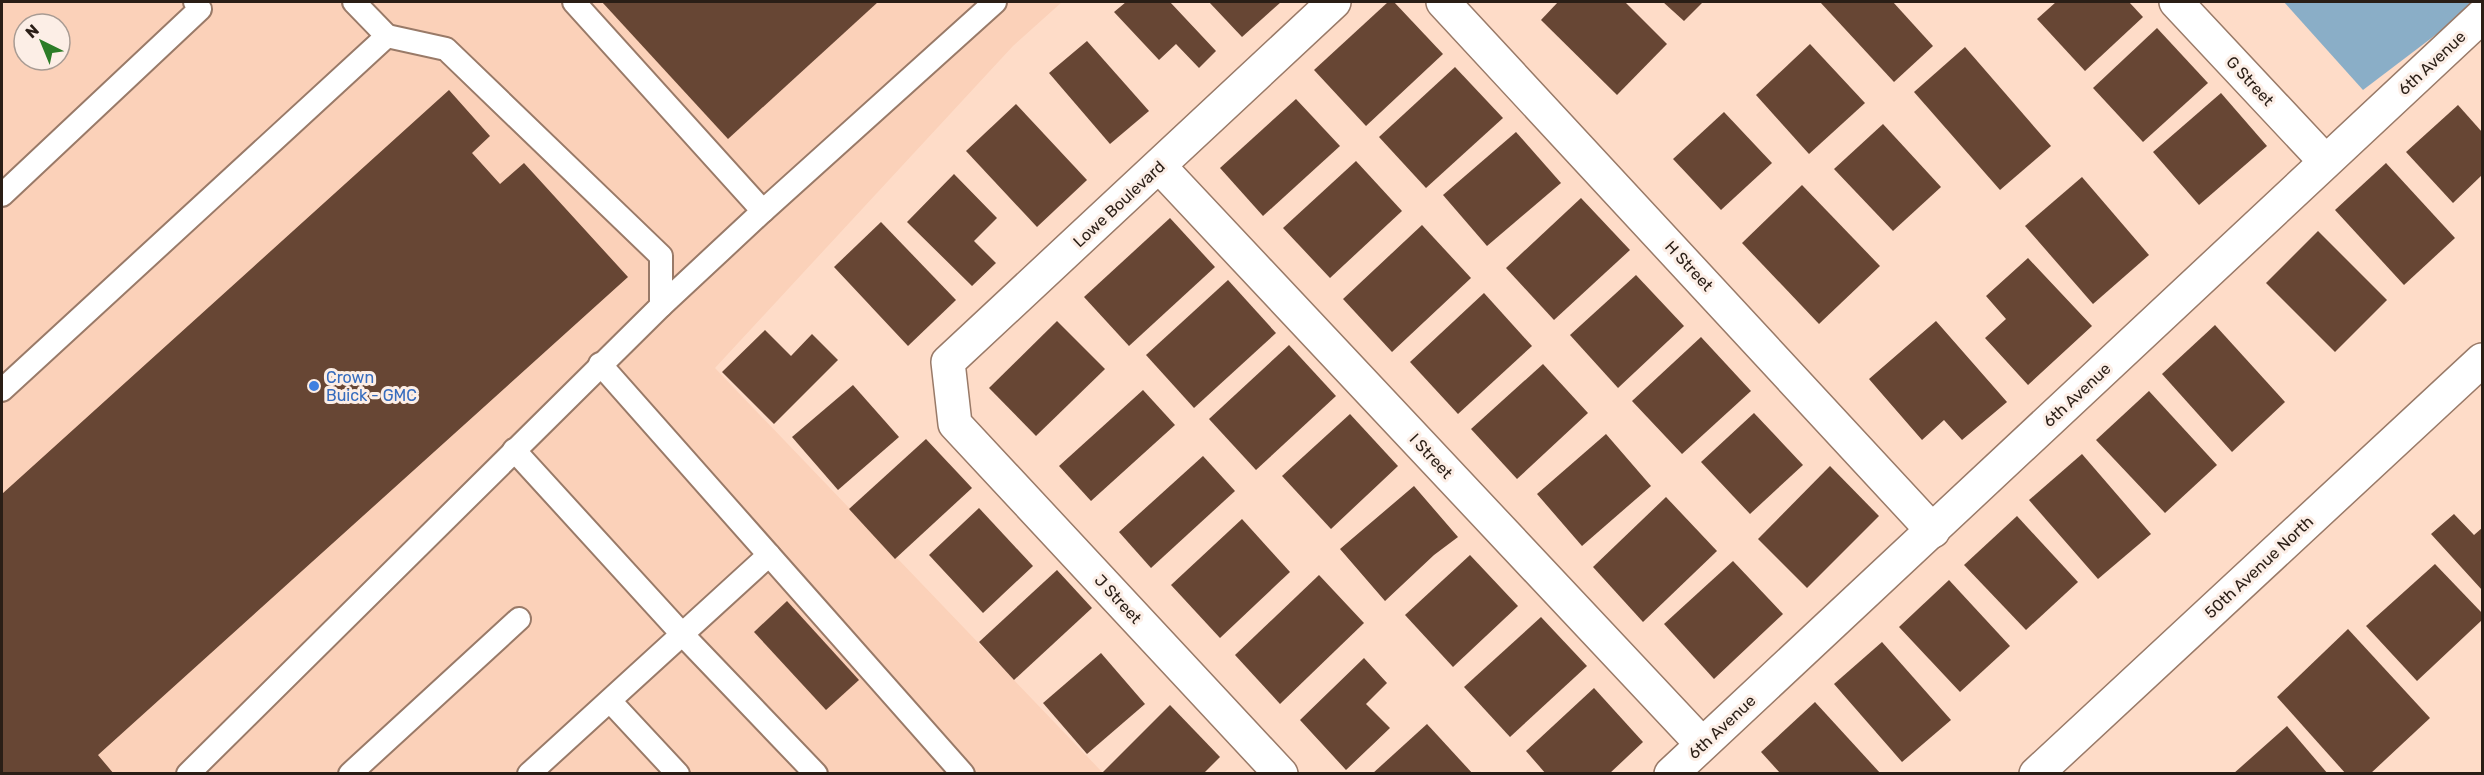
<svg xmlns="http://www.w3.org/2000/svg" width="2484" height="775" viewBox="0 0 2484 775" font-family="Rubik,sans-serif">
<style>
.built{fill:#fbd1b9;fill-rule:evenodd}
.water{fill:#8aaec7}
.building{fill:#674634}
.lines{fill:none;stroke-linecap:round;stroke-linejoin:round}
.service-casing{stroke:#997a68;stroke-width:26}
.minor-casing{stroke:#997a68;stroke-width:36}
.service{stroke:#fff;stroke-width:22}
.minor{stroke:#fff;stroke-width:33}
.shop-dot{fill:#3f7fe0;stroke:#fceee6;stroke-width:2}
.labels{text-anchor:middle;dominant-baseline:central;stroke-width:6;stroke-linejoin:round;paint-order:stroke}
.street-label{font-size:16px;fill:#2a1e16;stroke:#fceee6}
.shop-label{font-size:16px;fill:#366cbe;stroke:#fceee6;text-anchor:start}
</style>
<rect width="100%" height="100%" fill="#fedcc8"/>
<!-- built -->
<path class="built" d="M2,2h1060l-49,44 -298,322 388,405 -1101,1zM24,24h36v36h-36z"/>
<!-- water -->
<path class="water" d="M2284,2h195l-116,88z"/>
<!-- building -->
<g class="building">
<path d="M602,2h276l-150,137z"/>
<path d="M1126,2h44l46,49 -17,17 -23,-24 -17,16 -45,-48z"/>
<path d="M1209,2h72l-39,35z"/>
<path d="M1388,2h6l49,52 -77,72 -52,-56z"/>
<path d="M1558,2h67l42,42 -50,51 -76,-75z"/>
<path d="M1663,2h40l-19,19z"/>
<path d="M1820,2h73l40,44 -39,36z"/>
<path d="M2056,2h73l14,15 -58,54 -48,-52z"/>
<path d="M2157,28l51,55 -65,59 -50,-54z"/>
<path d="M1087,41l62,70 -39,33 -61,-71z"/>
<path d="M1810,44l55,59 -56,51 -53,-59z"/>
<path d="M1965,47l86,99 -51,44 -86,-98z"/>
<path d="M1455,67l48,51 -77,70 -47,-51z"/>
<path d="M449,90l41,46 -18,17 28,31 24,-21 104,114 -530,478 16,19h-112v-280z"/>
<path d="M2221,93l46,53 -68,59 -46,-53z"/>
<path d="M1296,99l44,47 -77,70 -43,-48z"/>
<path d="M1016,104l71,76 -50,47 -71,-76z"/>
<path d="M2458,105l24,27v43l-29,28 -47,-51z"/>
<path d="M1724,112l48,51 -51,47 -48,-51z"/>
<path d="M1883,124l58,63 -48,44 -59,-62z"/>
<path d="M1516,132l45,51 -74,63 -44,-51z"/>
<path d="M1356,161l46,50 -72,67 -47,-50z"/>
<path d="M2386,163l69,75 -51,47 -69,-75z"/>
<path d="M954,174l43,44 -23,23 22,22 -24,23 -65,-64z"/>
<path d="M2082,177l67,78 -56,49 -68,-78z"/>
<path d="M1802,185l78,81 -61,58 -77,-81z"/>
<path d="M1581,198l49,52 -76,70 -48,-52z"/>
<path d="M1170,218l45,49 -86,79 -45,-49z"/>
<path d="M881,222l75,78 -48,46 -74,-79z"/>
<path d="M1422,225l49,53 -79,74 -49,-53z"/>
<path d="M2318,231l69,69 -52,52 -69,-69z"/>
<path d="M2028,258l64,68 -64,59 -43,-47 21,-19 -20,-23z"/>
<path d="M1636,275l48,51 -66,62 -48,-53z"/>
<path d="M1228,280l48,53 -82,75 -48,-53z"/>
<path d="M1484,293l48,53 -74,68 -48,-52z"/>
<path d="M1057,321l48,48 -69,67 -47,-48z"/>
<path d="M1936,321l71,81 -45,38 -18,-20 -22,20 -53,-61z"/>
<path d="M2215,325l70,77 -53,50 -70,-78z"/>
<path d="M765,330l26,26 21,-22 26,26 -64,64 -52,-52z"/>
<path d="M1701,337l50,54 -69,63 -50,-53z"/>
<path d="M1289,345l47,51 -80,74 -47,-51z"/>
<path d="M1543,364l45,49 -71,66 -46,-50z"/>
<path d="M853,385l46,52 -61,53 -46,-53z"/>
<path d="M1143,390l32,35 -84,76 -32,-35z"/>
<path d="M2149,391l68,74 -52,48 -69,-73z"/>
<path d="M1754,413l49,52 -53,49 -49,-52z"/>
<path d="M1350,414l48,52 -67,63 -49,-53z"/>
<path d="M1606,434l45,52 -69,60 -45,-52z"/>
<path d="M926,439l46,49 -77,71 -46,-50z"/>
<path d="M2082,454l69,80 -53,45 -69,-79z"/>
<path d="M1203,456l32,35 -84,77 -32,-36z"/>
<path d="M1830,466l49,50 -72,72 -49,-49z"/>
<path d="M1414,486l44,51 -24,18 -49,46 -45,-52z"/>
<path d="M1666,497l51,54 -74,71 -50,-55z"/>
<path d="M979,508l54,58 -50,47 -54,-58z"/>
<path d="M2454,514l20,21 8,-7v62l-51,-56z"/>
<path d="M2017,516l61,66 -52,48 -62,-65z"/>
<path d="M1242,519l48,53 -70,66 -49,-53z"/>
<path d="M1470,555l48,51 -65,61 -48,-52z"/>
<path d="M1733,561l50,53 -69,65 -50,-55z"/>
<path d="M2435,564l47,49v7l-65,61 -51,-55z"/>
<path d="M1057,570l35,38 -78,72 -35,-38z"/>
<path d="M1319,575l45,48 -84,81 -45,-49z"/>
<path d="M1949,580l61,66 -50,46 -61,-65z"/>
<path d="M787,601l72,79 -33,30 -72,-78z"/>
<path d="M1541,617l46,49 -77,71 -46,-50z"/>
<path d="M2348,629l82,89 -60,56h-24l-69,-77z"/>
<path d="M1882,642l69,78 -49,42 -68,-78z"/>
<path d="M1101,653l44,51 -58,50 -44,-51z"/>
<path d="M1364,658l23,25 -21,21 24,24 -44,42 -46,-50z"/>
<path d="M1594,688l49,54 -34,32h-63l-20,-23z"/>
<path d="M1815,702l66,72h-100l-20,-22z"/>
<path d="M1170,705l50,52 -17,17h-102z"/>
<path d="M1427,724l46,50h-101z"/>
<path d="M2287,726l41,48h-95z"/>
</g>
<g class="lines">
<defs>
<g id="service">
<path d="M354,2l33,34"/>
<path d="M574,2l189,209 -102,95"/>
<path d="M2,195l198,-186 -5,-7"/>
<path d="M763,211l232,-209"/>
<path d="M600,364l363,410"/>
<path d="M2,390l385,-354 59,13 215,207v50l-473,468"/>
<path d="M514,450l168,184 134,140"/>
<path d="M610,701l68,73"/>
<path d="M350,774l169,-155"/>
<path d="M529,774l240,-219"/>
</g>
<g id="minor">
<path d="M1443,2l490,529"/>
<path d="M2176,2l149,159"/>
<path d="M1160,167l542,577"/>
<path d="M1281,774l-326,-350 -7,-62 386,-360"/>
<path d="M1671,774l811,-758"/>
<path d="M2036,774l446,-414"/>
</g>
</defs>
<!-- service casing -->
<use href="#service" class="service-casing"/>
<!-- minor casing -->
<use href="#minor" class="minor-casing"/>
<!-- service -->
<use href="#service" class="service"/>
<!-- minor -->
<use href="#minor" class="minor"/>
</g>
<!-- markers -->
<circle class="shop-dot" cx="314" cy="386" r="6"/>
<g class="labels">
<!-- street labels -->
<g class="street-label">
<text transform="translate(2432 63) rotate(-43)">6th Avenue</text>
<text transform="translate(2250 81) rotate(47)">G Street</text>
<text transform="translate(1119 204) rotate(-43)">Lowe Boulevard</text>
<text transform="translate(1689 266) rotate(47)">H Street</text>
<text transform="translate(2077 395) rotate(-43)">6th Avenue</text>
<text transform="translate(1431 456) rotate(47)">I Street</text>
<text transform="translate(2259 567) rotate(-43)">50th Avenue North</text>
<text transform="translate(1118 599) rotate(47)">J Street</text>
<text transform="translate(1722 727) rotate(-43)">6th Avenue</text>
</g>
<!-- shop labels -->
<g class="shop-label">
<text x="326" y="377">Crown<tspan x="326" dy="18">Buick - GMC</tspan></text>
</g>
</g>
<!-- border -->
<rect width="2484" height="775" fill="none" stroke="#2a1e16" stroke-width="6"/>
<!-- north arrow -->
<g transform="translate(42 42) rotate(317)"><circle r="28" fill="#fceee6" stroke="#a89b93" stroke-width="1.5"/>
<path d="M0-4.5L10 22L0 15L-10 22Z" fill="#2c7c27"/>
<text y="-9" font-size="16" font-weight="bold" text-anchor="middle" fill="#2a1e16">N</text>
</g>
</svg>
